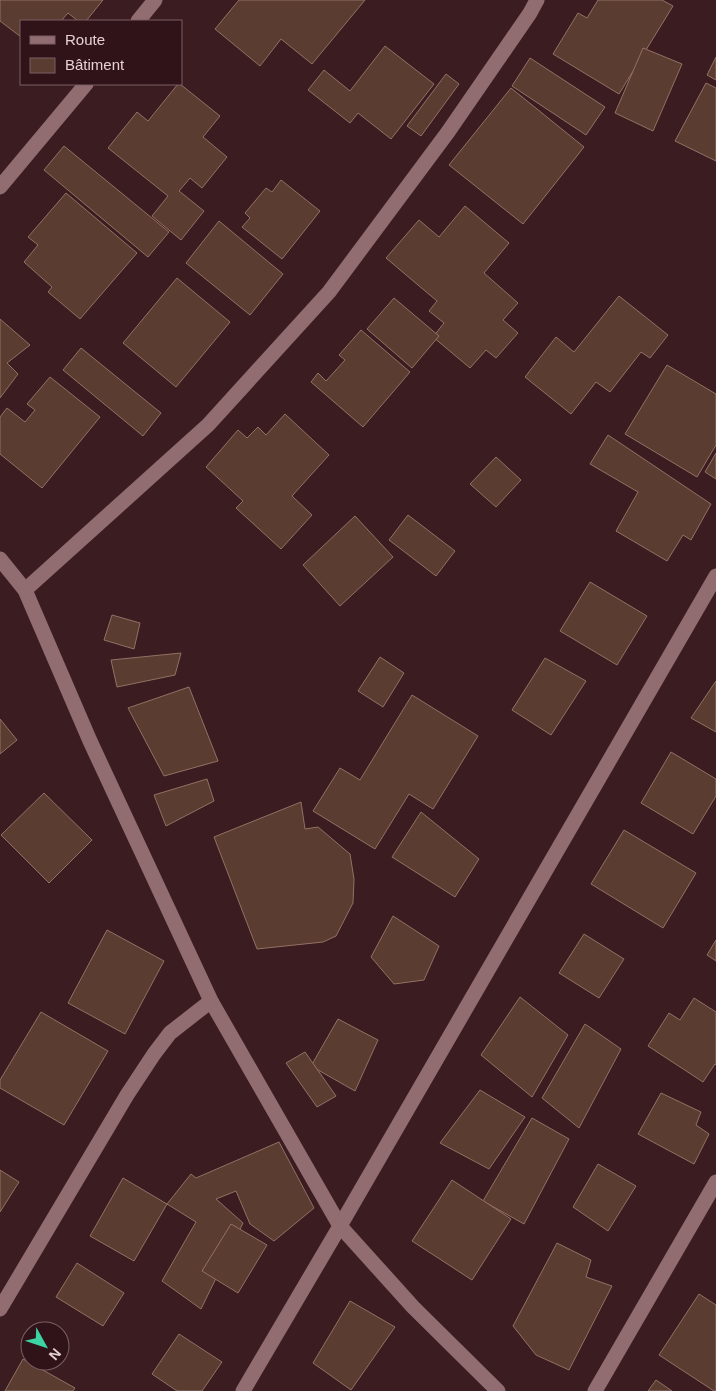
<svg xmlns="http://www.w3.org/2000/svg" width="716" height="1391" viewBox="0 0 716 1391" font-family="Helvetica,sans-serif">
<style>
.building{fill:#5a3c30;stroke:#937164}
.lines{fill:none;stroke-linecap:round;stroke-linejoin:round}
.minor{stroke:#916c70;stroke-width:15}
</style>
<rect width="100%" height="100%" fill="#3b1d21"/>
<!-- building -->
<g class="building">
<path d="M0,0h103l-17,21h-8l-10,-8 -7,8h-40v16l-21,-16z"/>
<path d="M239,0h126l-53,64 -31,-25 -21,27 -45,-37z"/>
<path d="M598,0h64l11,6 -54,88 -66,-40 25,-41 9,5z"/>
<path d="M385,46l49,38 -43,55 -33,-26 -8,10 -42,-33 16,-20 26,21z"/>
<path d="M643,48l39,16 -29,67 -38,-18z"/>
<path d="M716,57v23l-9,-5z"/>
<path d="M530,58l75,49 -19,28 -74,-49z"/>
<path d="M446,74l13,10 -38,52 -14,-10z"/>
<path d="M706,83l10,5v73l-41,-20z"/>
<path d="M178,84h2l40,32 -17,21 24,20 -25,31 -12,-10 -11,13 25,20 -23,29 -29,-24 16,-20 -60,-48 29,-36 11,9z"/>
<path d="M511,88l73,59 -61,77 -74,-59z"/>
<path d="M64,146l105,86 -21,25 -104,-87z"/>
<path d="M281,180l39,31 -38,48 -40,-32 8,-9 -5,-5 21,-25 6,4z"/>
<path d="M66,193l71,60 -57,66 -32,-27 4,-5 -28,-25 14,-17 -10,-8z"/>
<path d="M465,206l44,37 -25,30 34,30 -15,17 15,13 -22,25 -10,-8 -16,18 -37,-31 11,-14 -15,-12 8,-10 -51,-43 33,-38 20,17z"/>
<path d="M219,221l64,53 -33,41 -64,-52z"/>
<path d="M177,278l53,44 -54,65 -53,-44z"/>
<path d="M619,296l49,39 -18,23 -9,-6 -31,40 -14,-10 -25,32 -46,-37 31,-40 18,15z"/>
<path d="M394,298l45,38 -27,32 -45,-39z"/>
<path d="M0,319l30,26 -23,18 11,11 -18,24z"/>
<path d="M361,330l49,42 -47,55 -52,-45 7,-9 8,8 19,-21 -6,-5z"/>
<path d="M81,348l80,65 -18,23 -80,-66z"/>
<path d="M667,365l49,29v51l-19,32 -72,-43z"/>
<path d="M50,377l50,40 -58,71 -42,-34v-37l7,-9 18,14 10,-12 -8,-6z"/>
<path d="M285,414l44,41 -37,41 20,19 -31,34 -45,-41 7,-7 -37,-34 32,-37 9,8 11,-11 8,8z"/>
<path d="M608,435l103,69 -20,36 -8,-5 -16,26 -51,-30 22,-39 -48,-28z"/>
<path d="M716,453v26l-11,-7z"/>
<path d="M496,457l25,23 -25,27 -26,-23z"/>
<path d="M408,515l47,36 -19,25 -47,-36z"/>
<path d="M355,516l38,41 -53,49 -37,-41z"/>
<path d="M590,582l57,34 -30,49 -57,-34z"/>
<path d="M112,615l28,8 -6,26 -30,-9z"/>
<path d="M181,653l-6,22 -58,12 -6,-27z"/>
<path d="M380,657l24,16 -21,34 -25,-16z"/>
<path d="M545,658l41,23 -35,54 -39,-25z"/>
<path d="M716,681v51l-25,-14z"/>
<path d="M189,687l29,74 -54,15 -36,-68z"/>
<path d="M412,695l66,41 -45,73 -24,-15 -34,55 -62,-38 27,-43 20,12z"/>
<path d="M0,719l17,21 -17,14z"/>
<path d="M671,752l45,27v17l-23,38 -52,-31z"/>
<path d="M207,779l7,22 -48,25 -12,-31z"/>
<path d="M44,793l48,47 -43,43 -48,-48z"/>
<path d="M301,802l4,27 13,-2 32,27 4,25 -1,24 -17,33 -13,6 -66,7 -43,-112z"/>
<path d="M421,812l58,47 -24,38 -63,-40z"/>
<path d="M624,830l72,43 -33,55 -72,-44z"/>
<path d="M393,916l46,30 -15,34 -30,4 -23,-27z"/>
<path d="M107,930l57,31 -39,73 -57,-31z"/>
<path d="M584,934l40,25 -25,39 -40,-25z"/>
<path d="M716,940v21l-9,-6z"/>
<path d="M520,997l48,38 -36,62 -51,-42z"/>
<path d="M694,998l22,14v53l-1,-1 -12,18 -55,-36 21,-33 11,7z"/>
<path d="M41,1012l67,39 -44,74 -64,-37v-8z"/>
<path d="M338,1019l40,21 -23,51 -44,-25z"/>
<path d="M585,1024l36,25 -42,79 -37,-30z"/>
<path d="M305,1052l31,44 -19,11 -31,-44z"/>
<path d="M480,1090l45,27 -36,52 -49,-26z"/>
<path d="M661,1093l40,19 -5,13 13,9 -15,30 -56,-30z"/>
<path d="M532,1118l37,21 -45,85 -41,-23z"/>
<path d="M279,1142l35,66 -40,33 -24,-17 -14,-33 -20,8 27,24 -42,86 -39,-28 34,-59 -29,-18 24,-30 5,4z"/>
<path d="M598,1164l38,22 -28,45 -35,-24z"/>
<path d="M0,1170l19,12 -19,30z"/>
<path d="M123,1178l44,26 -33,57 -44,-25z"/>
<path d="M452,1180l59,39 -39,61 -60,-39z"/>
<path d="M231,1224l36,21 -29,48 -36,-22z"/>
<path d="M557,1243l34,17 -5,17 26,9 -43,84 -33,-15 -23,-29z"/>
<path d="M77,1263l47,30 -21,33 -47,-29z"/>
<path d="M699,1294l17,11v86h-2l-55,-36z"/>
<path d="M350,1301l45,26 -44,63 -38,-27z"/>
<path d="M179,1334l43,28 -20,29h-25l-25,-17z"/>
<path d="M23,1359l52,29 -2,3h-68z"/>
<path d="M656,1380l16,11h-24z"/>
</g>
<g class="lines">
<!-- minor -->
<g class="minor">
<path d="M138,21l17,-21"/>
<path d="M0,187l86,-103"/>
<path d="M0,559l25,31 65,151 121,260 129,225 73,81 85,84"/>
<path d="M25,590l183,-165 121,-133 119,-160 82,-119 7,-13"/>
<path d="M0,1309l127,-214 27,-41 16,-21 41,-32"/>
<path d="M243,1391l97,-165 376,-650"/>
<path d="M595,1391l121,-209"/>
</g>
</g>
<!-- legend -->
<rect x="20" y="20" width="162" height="65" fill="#301318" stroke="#795f63"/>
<rect x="30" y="36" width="25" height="8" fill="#916c70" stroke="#795f63"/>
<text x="65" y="45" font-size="15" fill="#e6d1d3">Route</text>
<rect x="30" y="58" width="25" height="15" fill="#5a3c30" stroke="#795f63"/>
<text x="65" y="70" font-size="15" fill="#e6d1d3">Bâtiment</text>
<!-- north arrow -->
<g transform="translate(45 1346) rotate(130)"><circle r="24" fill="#301318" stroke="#795f63"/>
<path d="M0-4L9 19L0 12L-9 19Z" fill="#3dd4a3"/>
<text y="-8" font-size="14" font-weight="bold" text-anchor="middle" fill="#e6d1d3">N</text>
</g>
</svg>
